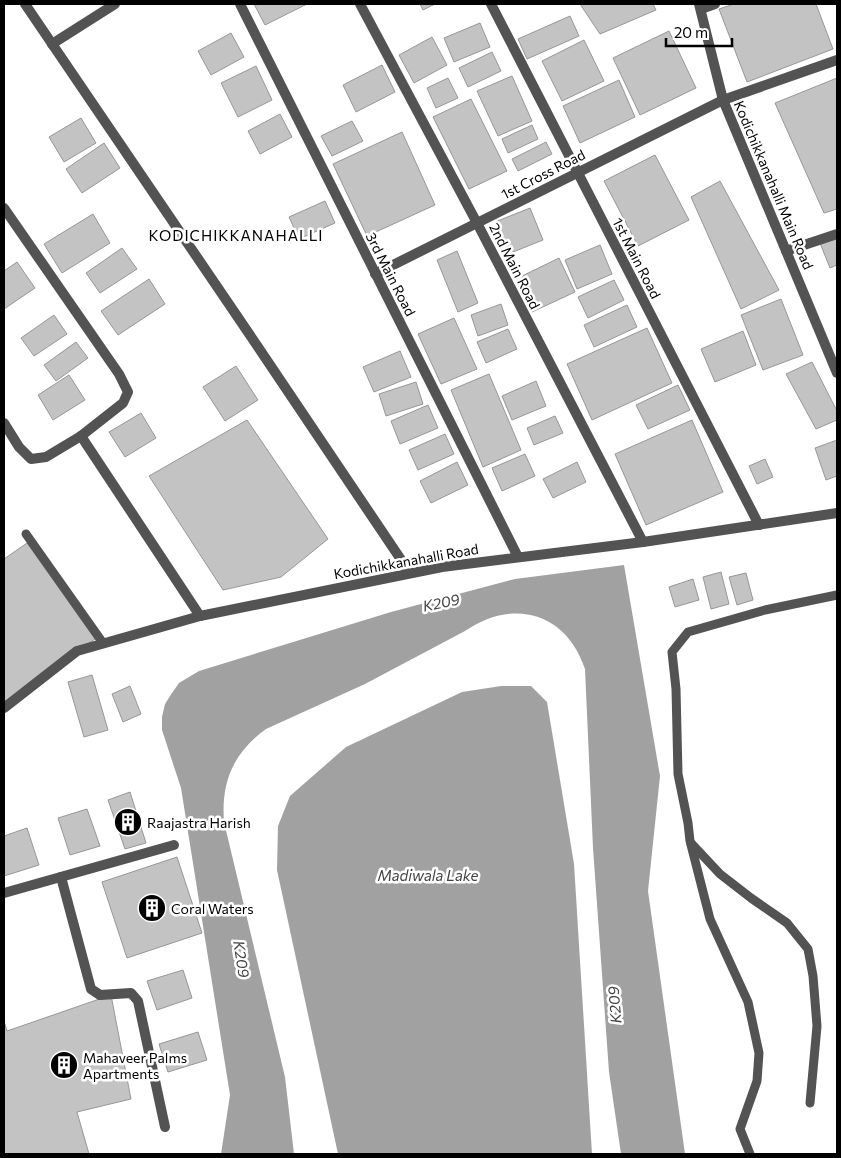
<svg xmlns="http://www.w3.org/2000/svg" width="841" height="1158" viewBox="0 0 841 1158" font-family="Commissioner,sans-serif">
<style>
.water{fill:#a1a1a1}
.building{fill:#c3c3c3;stroke:#979797}
.lines{fill:none;stroke-linecap:round;stroke-linejoin:round}
.service{stroke:#535353;stroke-width:9}
.minor{stroke:#535353;stroke-width:10}
.tertiary{stroke:#535353;stroke-width:10}
.labels{text-anchor:middle;dominant-baseline:central;stroke-width:5;stroke-linejoin:round;paint-order:stroke}
.street-label{font-size:14px;fill:#000;stroke:#fff}
.poi-label{font-size:14px;fill:#000;stroke:#fff;text-anchor:start}
.neighbourhood-label{font-size:15px;letter-spacing:1px;fill:#000;stroke:#fff}
.water-label{font-size:15px;font-style:italic;fill:#424242;stroke:#fff}
</style>
<rect width="100%" height="100%" fill="#fff"/>
<!-- water -->
<g class="water">
<path d="M624,565l36,211 -12,115 37,263h-64l-12,-82 -16,-224 -8,-179c-19,-57 -72,-71 -120,-38l-100,53 -99,45c-33,24 -45,53 -42,93l61,255 9,77h-73l9,-59 -49,-307 -19,-58v-13l3,-13 7,-11 7,-10 20,-12 192,-59 124,-33z"/>
<path d="M501,686h30l16,16 27,162 18,290h-254l-61,-284 1,-44 12,-30 56,-49 116,-55z"/>
</g>
<!-- building -->
<g class="building">
<path d="M254,4h53l-42,21z"/>
<path d="M420,4h15l-12,6z"/>
<path d="M580,4h73l3,6 -56,24z"/>
<path d="M734,4h82l17,45 -86,33 -28,-73z"/>
<path d="M570,16l9,20 -52,23 -9,-20z"/>
<path d="M480,23l10,24 -36,15 -10,-24z"/>
<path d="M669,31l27,57 -56,27 -27,-57z"/>
<path d="M231,33l13,24 -33,18 -13,-24z"/>
<path d="M432,37l15,28 -33,18 -15,-28z"/>
<path d="M584,40l20,41 -42,20 -20,-40z"/>
<path d="M492,52l9,19 -33,16 -9,-19z"/>
<path d="M382,65l13,27 -39,20 -13,-27z"/>
<path d="M256,66l16,34 -34,17 -17,-34z"/>
<path d="M512,76l20,45 -34,15 -21,-45z"/>
<path d="M448,78l10,20 -22,10 -9,-20z"/>
<path d="M837,78v131l-13,4 -49,-110z"/>
<path d="M619,80l16,37 -55,26 -17,-37z"/>
<path d="M471,99l36,72 -38,18 -36,-72z"/>
<path d="M280,114l12,23 -32,17 -12,-23z"/>
<path d="M81,118l15,25 -32,19 -15,-25z"/>
<path d="M352,121l11,20 -31,15 -11,-20z"/>
<path d="M532,125l6,14 -30,14 -6,-14z"/>
<path d="M402,132l33,73 -68,31 -34,-72z"/>
<path d="M546,142l6,12 -34,17 -6,-12z"/>
<path d="M104,143l16,25 -38,25 -16,-24z"/>
<path d="M655,155l34,65 -51,26 -34,-65z"/>
<path d="M720,181l59,109 -38,19 -50,-112z"/>
<path d="M325,201l10,22 -36,16 -10,-22z"/>
<path d="M530,208l13,32 -35,14 -13,-32z"/>
<path d="M93,214l17,29 -48,30 -18,-29z"/>
<path d="M837,236v29l-7,3 -10,-25z"/>
<path d="M600,245l12,29 -35,15 -12,-29z"/>
<path d="M122,248l15,21 -37,24 -14,-20z"/>
<path d="M457,251l21,52 -20,9 -21,-52z"/>
<path d="M559,258l16,34 -43,20 -16,-33z"/>
<path d="M17,262l18,26 -31,21v-38z"/>
<path d="M149,279l16,25 -47,31 -17,-24z"/>
<path d="M614,280l10,20 -36,18 -10,-21z"/>
<path d="M781,299l22,56 -40,15 -22,-55z"/>
<path d="M501,304l7,21 -30,11 -7,-21z"/>
<path d="M627,305l10,22 -43,20 -10,-22z"/>
<path d="M54,315l13,19 -33,22 -13,-18z"/>
<path d="M454,318l23,51 -36,15 -23,-50z"/>
<path d="M647,328l25,55 -80,37 -25,-56z"/>
<path d="M508,329l9,20 -31,14 -9,-21z"/>
<path d="M743,331l13,34 -41,17 -14,-33z"/>
<path d="M76,342l12,16 -32,23 -12,-16z"/>
<path d="M400,351l11,26 -37,15 -11,-25z"/>
<path d="M812,362l25,49v9l-21,9 -30,-55z"/>
<path d="M236,366l22,34 -33,21 -22,-34z"/>
<path d="M489,374l32,76 -38,17 -32,-77z"/>
<path d="M69,375l16,25 -32,20 -15,-25z"/>
<path d="M536,381l10,25 -34,14 -10,-24z"/>
<path d="M416,382l7,22 -37,12 -7,-22z"/>
<path d="M678,385l12,25 -42,19 -12,-24z"/>
<path d="M428,405l10,23 -38,16 -9,-23z"/>
<path d="M141,413l15,25 -31,19 -16,-25z"/>
<path d="M555,416l8,17 -29,12 -7,-17z"/>
<path d="M247,420l81,119 -47,38 -58,13 -74,-114z"/>
<path d="M692,420l31,72 -77,33 -31,-71z"/>
<path d="M445,434l9,20 -36,16 -9,-20z"/>
<path d="M837,440v36l-11,4 -11,-32z"/>
<path d="M525,454l10,22 -33,15 -10,-23z"/>
<path d="M765,459l8,18 -16,7 -8,-18z"/>
<path d="M457,462l11,23 -37,18 -11,-22z"/>
<path d="M577,462l9,20 -33,16 -10,-19z"/>
<path d="M27,543l68,96 -91,63v-143z"/>
<path d="M721,572l8,32 -18,5 -8,-32z"/>
<path d="M746,573l7,27 -16,5 -8,-28z"/>
<path d="M693,579l6,21 -24,7 -6,-20z"/>
<path d="M92,675l16,55 -24,7 -16,-55z"/>
<path d="M130,686l11,28 -18,8 -11,-28z"/>
<path d="M130,792l16,51 -21,6 -17,-49z"/>
<path d="M87,809l13,37 -30,9 -12,-37z"/>
<path d="M27,828l12,37 -35,11v-40z"/>
<path d="M177,857l25,76 -75,25 -25,-76z"/>
<path d="M183,970l9,28 -35,12 -10,-29z"/>
<path d="M111,995l20,104 -54,13 12,42h-85v-133l3,10z"/>
<path d="M198,1032l9,28 -39,12 -9,-28z"/>
</g>
<g class="lines">
<!-- service -->
<g class="service">
<path d="M26,534l77,109"/>
<path d="M691,843l29,31 31,24 36,25 21,26 5,27 4,50 -7,77"/>
<path d="M750,1154l-10,-25 17,-48 2,-28 -11,-51 -38,-83 -20,-78 -2,-18 -10,-49 -2,-85 -4,-37 16,-20 77,-22 72,-15"/>
</g>
<!-- minor -->
<g class="minor">
<path d="M25,4l231,340 154,229"/>
<path d="M240,4l278,553"/>
<path d="M360,4l117,219 166,319"/>
<path d="M491,4l268,521"/>
<path d="M701,9l14,-5"/>
<path d="M52,44l63,-40"/>
<path d="M4,208l115,166 9,18 -5,11 -42,33 -35,21 -15,2 -12,-12 -15,-24"/>
<path d="M786,251l51,-17"/>
<path d="M375,274l348,-174 114,-40"/>
<path d="M81,436l119,180"/>
<path d="M61,877l30,112 9,6 31,-2 7,8 27,126"/>
<path d="M4,893l170,-48"/>
</g>
<!-- tertiary -->
<g class="tertiary">
<path d="M699,4l24,96 114,273"/>
<path d="M4,708l73,-57 123,-35 242,-49 201,-25 194,-29"/>
</g>
</g>
<!-- icons -->
<defs>
<symbol id="building-disc" viewBox="-11 -11 22 22"><circle r="9.5" fill="#000" stroke="#fff"/><path d="M-4-6H4V6H1V3H-1V6H-4ZM-2.5-4.3h1.7v1.8h-1.7ZM.8-4.3h1.7v1.8H.8ZM-2.5-1h1.7V.8h-1.7ZM.8-1h1.7V.8H.8Z" fill="#fff"/></symbol>
</defs>
<g fill-rule="evenodd">
<use href="#building-disc" x="112" y="806" width="32" height="32"/>
<use href="#building-disc" x="136" y="892" width="32" height="32"/>
<use href="#building-disc" x="48" y="1049" width="32" height="32"/>
</g>
<g class="labels">
<!-- street labels -->
<g class="street-label">
<text transform="translate(543 174) rotate(-27)">1st Cross Road</text>
<text transform="translate(774 185) rotate(67)">Kodichikkanahalli Main Road</text>
<text transform="translate(637 258) rotate(63)">1st Main Road</text>
<text transform="translate(515 266) rotate(63)">2nd Main Road</text>
<text transform="translate(391 274) rotate(63)">3rd Main Road</text>
<text transform="translate(406 561) rotate(-10)">Kodichikkanahalli Road</text>
</g>
<!-- poi labels -->
<g class="poi-label">
<text x="147" y="822">Raajastra Harish</text>
<text x="171" y="908">Coral Waters</text>
<text x="83" y="1057">Mahaveer Palms<tspan x="83" dy="16">Apartments</tspan></text>
</g>
<!-- neighbourhood labels -->
<g class="neighbourhood-label">
<text x="236" y="235">KODICHIKKANAHALLI</text>
</g>
<!-- water labels -->
<g class="water-label">
<text transform="translate(441 602) rotate(-12)">K209</text>
<text x="428" y="875">Madiwala Lake</text>
<text transform="translate(242 959) rotate(81)">K209</text>
<text transform="translate(614 1005) rotate(-95)">K209</text>
</g>
</g>
<!-- border -->
<rect width="841" height="1158" fill="none" stroke="#000000" stroke-width="10"/>
<!-- scale -->
<path d="M666 38v8h66v-8" fill="none" stroke="#000000" stroke-width="2.5"/>
<text x="674" y="38" font-size="15" fill="#000000" stroke="#ffffff" stroke-width="4" paint-order="stroke">20 m</text>
</svg>
